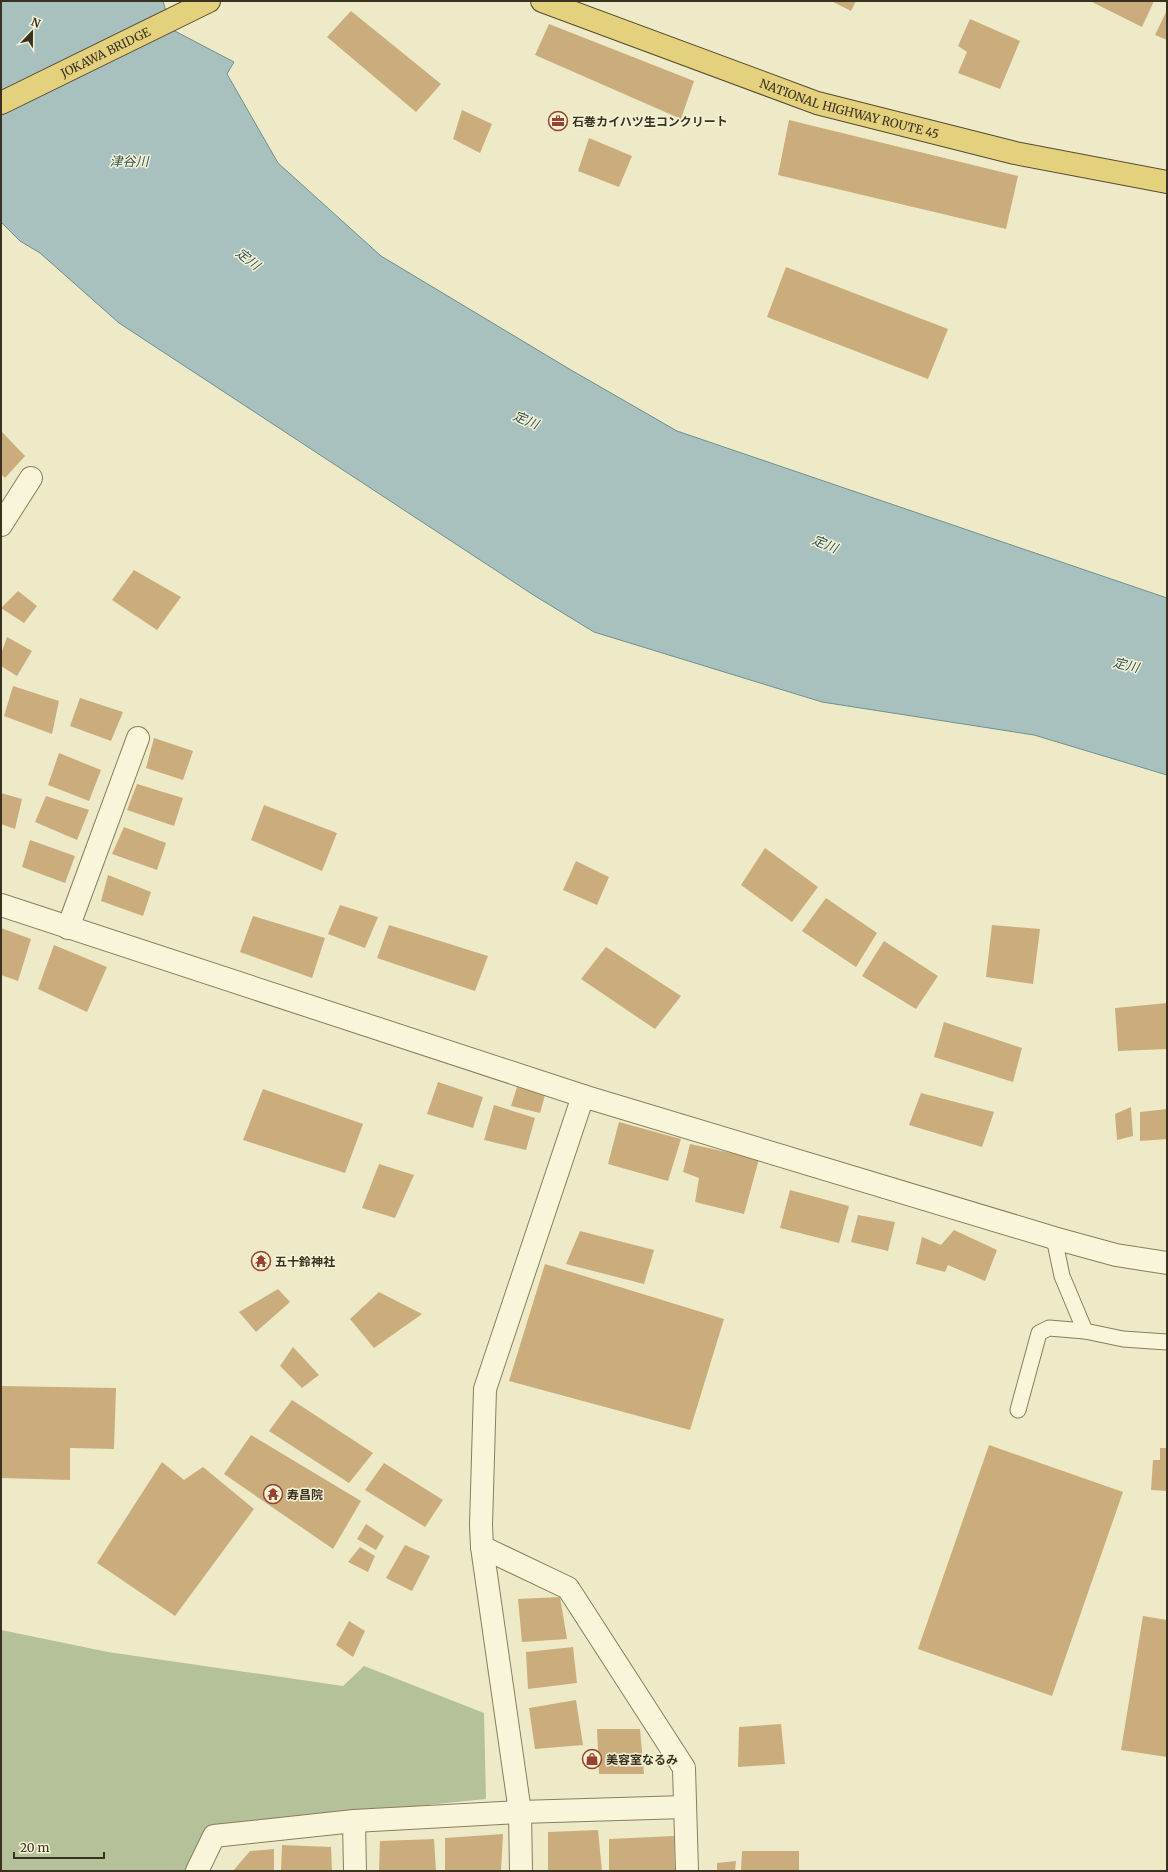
<svg xmlns="http://www.w3.org/2000/svg" width="1168" height="1872" viewBox="0 0 1168 1872" font-family="Merriweather,'Noto Sans JP',serif">
<style>
.cemetery{fill:#b4c199}
.water{fill:#a8c1bf;stroke:#6e908e}
.building{fill:#cbad7d}
.lines{fill:none;stroke-linecap:round;stroke-linejoin:round}
.service-casing{stroke:#897d5c;stroke-width:17}
.minor-casing{stroke:#897d5c;stroke-width:24}
.trunk-casing{stroke:#574a30;stroke-width:24}
.service{stroke:#f8f5da;stroke-width:15}
.minor{stroke:#f8f5da;stroke-width:22}
.trunk{stroke:#e4d17d;stroke-width:22}
.labels{text-anchor:middle;dominant-baseline:central;stroke-width:3;stroke-linejoin:round;paint-order:stroke}
.street-label{font-size:12px;fill:#3a3120;stroke:#f5f2d6}
.poi-label{font-size:12px;font-weight:bold;fill:#3a3120;stroke:#f5f2d6;text-anchor:start}
.water-label{font-size:13px;font-style:italic;fill:#2f5359;stroke:#f5f2d6}
</style>
<rect width="100%" height="100%" fill="#eeeac7"/>
<!-- cemetery -->
<path class="cemetery" d="M1,1630l107,22 235,34 21,-20 120,47 2,86 -266,27 -29,45h-190z"/>
<!-- water -->
<path class="water" d="M1,1h162l8,28 63,33 -7,12 51,89 103,93 190,114 106,61 490,167v177l-133,-40 -212,-33 -228,-70 -59,-36 -416,-273 -79,-70 -20,-12 -19,-19z"/>
<!-- building -->
<g class="building">
<path d="M831,1h25l-5,10z"/>
<path d="M1090,1h64l-12,26z"/>
<path d="M1167,10v30l-12,-5z"/>
<path d="M351,11l90,73 -25,28 -89,-75z"/>
<path d="M970,19l50,22 -20,48 -42,-16 9,-21 -9,-6z"/>
<path d="M549,24l145,57 -13,38 -146,-64z"/>
<path d="M462,110l30,14 -12,29 -27,-14z"/>
<path d="M789,120l229,56 -12,53 -228,-54z"/>
<path d="M589,138l43,18 -13,31 -41,-16z"/>
<path d="M786,267l162,62 -20,50 -161,-62z"/>
<path d="M1,431l24,25 -20,22 -4,-4z"/>
<path d="M134,570l47,27 -24,33 -45,-30z"/>
<path d="M18,591l19,15 -13,17 -23,-15z"/>
<path d="M7,637l25,14 -15,25 -16,-10v-12z"/>
<path d="M13,686l46,15 -7,33 -48,-18z"/>
<path d="M80,698l43,14 -12,29 -41,-15z"/>
<path d="M154,738l39,13 -10,29 -37,-12z"/>
<path d="M59,753l42,17 -12,31 -41,-16z"/>
<path d="M137,784l46,14 -9,28 -47,-16z"/>
<path d="M1,793l21,6 -7,30 -14,-5z"/>
<path d="M46,796l43,14 -12,30 -42,-18z"/>
<path d="M264,805l73,28 -15,38 -71,-31z"/>
<path d="M124,827l42,16 -9,27 -45,-16z"/>
<path d="M30,840l45,16 -10,27 -43,-16z"/>
<path d="M765,848l53,39 -26,35 -51,-37z"/>
<path d="M576,861l33,16 -12,28 -34,-15z"/>
<path d="M108,875l43,17 -8,24 -42,-15z"/>
<path d="M826,898l51,35 -21,34 -54,-36z"/>
<path d="M340,905l38,12 -13,31 -37,-14z"/>
<path d="M253,916l72,22 -13,40 -72,-26z"/>
<path d="M389,925l99,31 -13,35 -98,-33z"/>
<path d="M992,925l48,4 -7,55 -47,-7z"/>
<path d="M1,928l30,11 -13,42 -17,-6z"/>
<path d="M884,941l54,35 -22,33 -54,-33z"/>
<path d="M54,945l53,22 -20,45 -49,-23z"/>
<path d="M606,947l75,49 -26,33 -74,-50z"/>
<path d="M1167,1003v46l-49,2 -3,-43z"/>
<path d="M944,1022l78,26 -9,34 -79,-25z"/>
<path d="M438,1082l45,15 -10,31 -46,-14z"/>
<path d="M517,1087l28,8 -5,18 -29,-7z"/>
<path d="M263,1089l100,35 -18,49 -102,-33z"/>
<path d="M921,1093l73,19 -12,35 -73,-22z"/>
<path d="M494,1105l41,13 -9,32 -42,-10z"/>
<path d="M1131,1107l2,29 -16,4 -2,-26z"/>
<path d="M1167,1109v30l-27,2v-29z"/>
<path d="M619,1122l62,17 -13,42 -60,-17z"/>
<path d="M690,1144l69,15 -15,55 -49,-12 4,-24 -16,-6z"/>
<path d="M379,1164l35,11 -19,43 -33,-10z"/>
<path d="M790,1190l59,16 -10,37 -59,-15z"/>
<path d="M858,1215l37,7 -7,29 -37,-9z"/>
<path d="M954,1230l43,20 -12,31 -37,-16 -3,7 -29,-8 6,-27 19,8z"/>
<path d="M580,1231l74,19 -10,34 -78,-20z"/>
<path d="M545,1264l179,55 -34,111 -181,-49z"/>
<path d="M278,1289l12,13 -34,30 -17,-20z"/>
<path d="M379,1292l43,22 -48,34 -24,-29z"/>
<path d="M293,1347l26,28 -17,13 -22,-22z"/>
<path d="M1,1386l115,2 -2,61 -44,-1v32l-69,-2z"/>
<path d="M292,1400l81,53 -24,30 -80,-52z"/>
<path d="M251,1435l110,66 -28,48 -109,-75z"/>
<path d="M989,1445l134,47 -71,204 -134,-47z"/>
<path d="M1160,1448h7v43l-16,-1 2,-30h7z"/>
<path d="M162,1462l22,18 19,-13 51,42 -79,107 -78,-53z"/>
<path d="M384,1463l59,37 -18,27 -60,-37z"/>
<path d="M366,1524l18,12 -8,14 -19,-11z"/>
<path d="M405,1545l25,11 -18,35 -26,-13z"/>
<path d="M360,1547l15,9 -7,16 -20,-10z"/>
<path d="M560,1597l7,42 -45,3 -4,-43z"/>
<path d="M1143,1616l24,4v137l-46,-7z"/>
<path d="M349,1621l16,10 -12,26 -17,-12z"/>
<path d="M573,1647l4,36 -49,6 -2,-37z"/>
<path d="M576,1700l7,45 -48,4 -6,-41z"/>
<path d="M781,1724l4,40 -47,3 1,-40z"/>
<path d="M597,1729h43l4,45h-45z"/>
<path d="M598,1830l4,41h-54v-39z"/>
<path d="M503,1834l-2,37h-56v-33z"/>
<path d="M674,1836l1,35h-66v-32z"/>
<path d="M434,1839l2,32h-57l1,-30z"/>
<path d="M282,1845l49,2 1,24h-51z"/>
<path d="M274,1849v22h-41l17,-20z"/>
<path d="M742,1851h57v20h-58z"/>
<path d="M736,1861l-1,10h-18v-8z"/>
</g>
<g class="lines">
<defs>
<g id="service">
<path d="M1054,1238l8,38 23,55 38,8 44,3"/>
<path d="M1018,1410l21,-77 10,-5 36,3"/>
</g>
<g id="minor">
<path d="M1,525l30,-47"/>
<path d="M1,905l582,191 471,142 62,17 51,8"/>
<path d="M68,928l70,-190"/>
<path d="M482,1547l86,41 116,180 3,103"/>
<path d="M354,1821l1,50"/>
<path d="M197,1871l17,-35 140,-15 166,-9 165,-5"/>
<path d="M521,1871l-1,-59 -38,-265 -1,-22 4,-136 98,-293"/>
</g>
<g id="trunk">
<path id="s1" d="M542,1l275,102 198,50 152,29"/>
<path id="s2" d="M1,103l208,-102"/>
</g>
</defs>
<!-- service casing -->
<use href="#service" class="service-casing"/>
<!-- minor casing -->
<use href="#minor" class="minor-casing"/>
<!-- trunk casing -->
<use href="#trunk" class="trunk-casing"/>
<!-- service -->
<use href="#service" class="service"/>
<!-- minor -->
<use href="#minor" class="minor"/>
<!-- trunk -->
<use href="#trunk" class="trunk"/>
</g>
<!-- icons -->
<defs>
<symbol id="office-ring" viewBox="-11 -11 22 22"><circle r="9.5" fill="#f5f2d6" stroke="#97422e" stroke-width="1.5"/><path d="M-6-3h4V-5.5h4V-3h4V5H-6ZM-1-4.5V-3h2v-1.5ZM-6 0V1H6V0Z" fill="#97422e"/></symbol>
<symbol id="temple-ring" viewBox="-11 -11 22 22"><circle r="9.5" fill="#f5f2d6" stroke="#97422e" stroke-width="1.5"/><path d="M0-6L5-2H3V0L6.5 2.5H4V6H1.5V3h-3V6H-4V2.5H-6.5L-3 0V-2H-5Z" fill="#97422e"/></symbol>
<symbol id="shop-ring" viewBox="-11 -11 22 22"><circle r="9.5" fill="#f5f2d6" stroke="#97422e" stroke-width="1.5"/><path d="M-5-2.5h2.3a2.7 3.5 0 0 1 5.4 0H5L5.5 6h-11ZM-1.5-2.5h3a1.5 2.3 0 0 0-3 0Z" fill="#97422e"/></symbol>
</defs>
<g fill-rule="evenodd">
<use href="#office-ring" x="547" y="110" width="22" height="22"/>
<use href="#temple-ring" x="250" y="1250" width="22" height="22"/>
<use href="#temple-ring" x="262" y="1483" width="22" height="22"/>
<use href="#shop-ring" x="581" y="1748" width="22" height="22"/>
</g>
<g class="labels">
<!-- street labels -->
<g class="street-label">
<text stroke="none"><textPath href="#s2" startOffset="116">JOKAWA BRIDGE</textPath></text>
<text stroke="none"><textPath href="#s1" startOffset="326">NATIONAL HIGHWAY ROUTE 45</textPath></text>
</g>
<!-- poi labels -->
<g class="poi-label">
<text x="572" y="121">石巻カイハツ生コンクリート</text>
<text x="275" y="1261">五十鈴神社</text>
<text x="287" y="1494">寿昌院</text>
<text x="606" y="1759">美容室なるみ</text>
</g>
<!-- water labels -->
<g class="water-label">
<text x="129" y="161">津谷川</text>
<text transform="translate(248 259) rotate(38)">定川</text>
<text transform="translate(526 420) rotate(22)">定川</text>
<text transform="translate(825 544) rotate(22)">定川</text>
<text transform="translate(1126 665) rotate(13)">定川</text>
</g>
</g>
<!-- border -->
<rect width="1168" height="1872" fill="none" stroke="#3a3120" stroke-width="4"/>
<!-- north arrow -->
<g transform="translate(32 32) rotate(22)" stroke="#f5f2d6" stroke-width="3" paint-order="stroke">
<path d="M0-3L7 15L0 10L-7 15Z" fill="#3a3120"/>
<text y="-6" font-size="11" font-weight="bold" text-anchor="middle" fill="#3a3120">N</text>
</g>
<!-- scale -->
<path d="M14 1852v6h90v-6" fill="none" stroke="#3a3120" stroke-width="2"/>
<text x="20" y="1852" font-size="12" fill="#3a3120" stroke="#f5f2d6" stroke-width="3" paint-order="stroke">20 m</text>
</svg>
